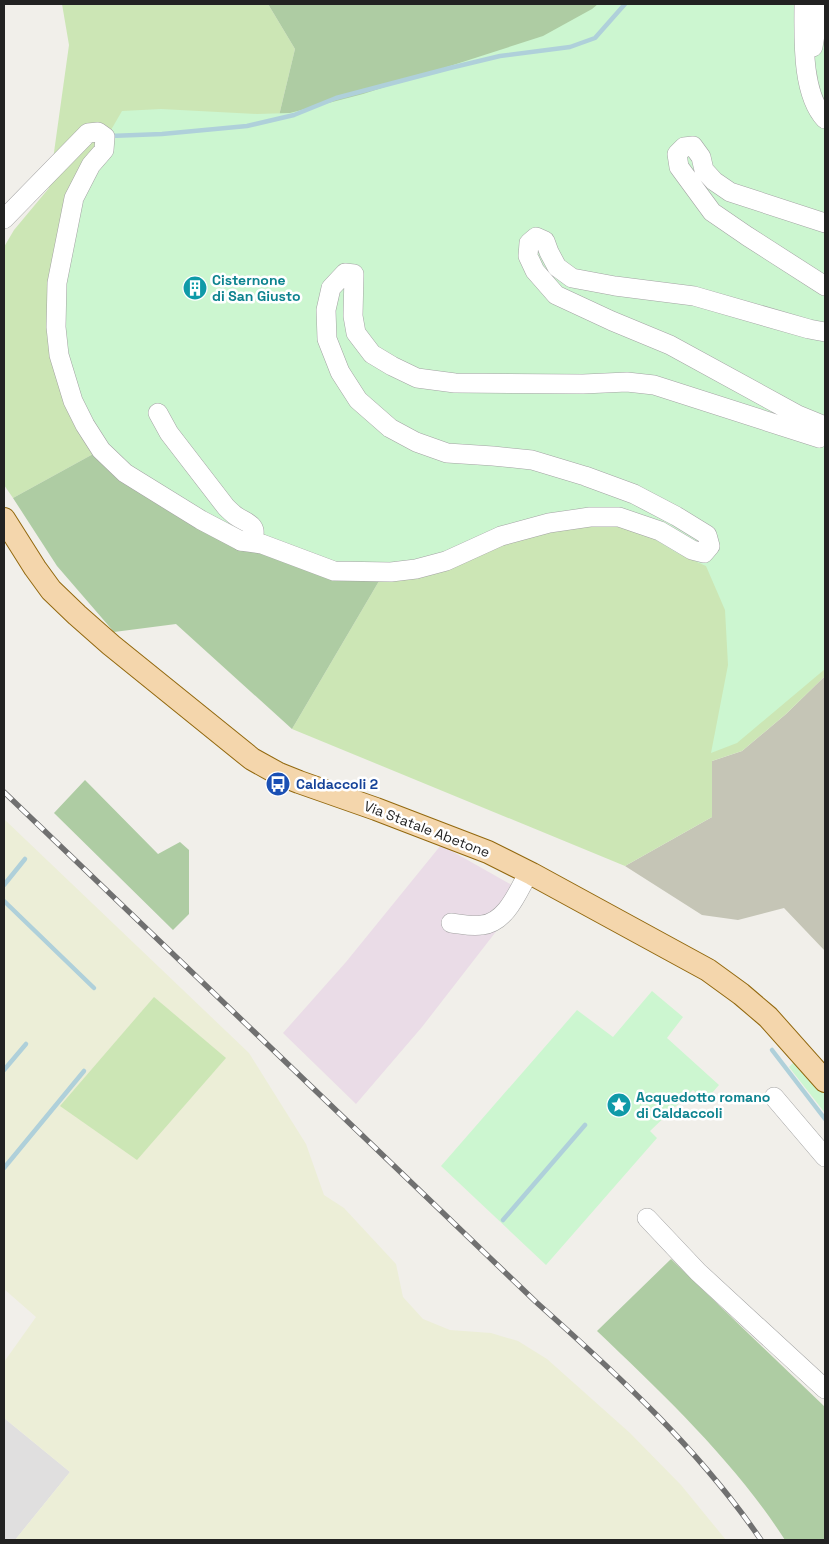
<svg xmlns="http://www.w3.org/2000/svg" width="829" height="1544" viewBox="0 0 829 1544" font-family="'Space Grotesk',sans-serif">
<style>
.residential{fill:#e0dfdf}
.industrial{fill:#eadce7}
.construction{fill:#c5c5b6}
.farmland{fill:#eceed7}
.grass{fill:#cce6b5}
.forest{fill:#aecca3}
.park{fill:#ccf6d0}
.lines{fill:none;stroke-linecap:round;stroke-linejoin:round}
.stream{stroke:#afd0da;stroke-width:4.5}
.minor-casing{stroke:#a3a3a3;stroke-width:20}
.major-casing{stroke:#92680e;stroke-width:24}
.minor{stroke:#fff;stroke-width:19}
.major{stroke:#f4d6ac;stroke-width:22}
.rail-casing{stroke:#707070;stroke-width:5.5}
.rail{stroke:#fff;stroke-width:4;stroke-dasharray:11;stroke-linecap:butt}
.labels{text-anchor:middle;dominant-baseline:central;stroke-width:5;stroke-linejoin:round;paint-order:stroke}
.culture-label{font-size:14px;font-weight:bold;fill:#0d838f;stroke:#fff;text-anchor:start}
.transit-label{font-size:14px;font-weight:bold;fill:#164399;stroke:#fff;text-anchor:start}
.street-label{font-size:14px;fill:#222;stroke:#fff}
</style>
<rect width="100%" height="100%" fill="#f1efea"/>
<!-- residential -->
<path class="residential" d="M4,1418l66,54 -55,68h-11z"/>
<!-- industrial -->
<path class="industrial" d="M441,845l85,48 -104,134 -66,77 -73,-71 63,-71z"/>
<!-- construction -->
<path class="construction" d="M825,676v275l-41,-43 -46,12 -36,-5 -77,-49 87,-49v-56l30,-10 44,-37z"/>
<!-- farmland -->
<path class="farmland" d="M4,819l245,234 57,91 18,51 20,13 52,56 7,33 20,22 27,11 41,3 27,8 29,18 83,74 51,52 45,55h-711l55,-68 -66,-54v-56l32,-45 -32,-28z"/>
<!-- grass -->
<g class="grass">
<path d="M62,4h206l27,45 -49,204 -49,144 -184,101 -9,-13v-238l10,-17 35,-42 20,-143z"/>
<path d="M825,141v535l-39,38 -44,37 -30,10v56l-87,49 -333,-137 140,-238z"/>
<path d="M154,997l72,61 -89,102 -77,-54z"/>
</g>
<!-- forest -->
<g class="forest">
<path d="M268,4h557l-393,487 -140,238 -116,-105 -62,8 -57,-66 -44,-68 184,-101 49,-144 49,-204z"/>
<path d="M85,780l73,74 22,-12 9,8v64l-16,16 -119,-117z"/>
<path d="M671,1259l154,148v133h-40c-51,-79 -120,-144 -188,-209z"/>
</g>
<!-- park -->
<g class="park">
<path d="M598,4h227v665l-88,74 -26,10 17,-88 -3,-55 -19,-44 -29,-13 -36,-22 -38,-10 -46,2 -120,34 -42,9 -44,-2 -39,-6 -65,-21 -134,-79 -41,-74 -12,-78 13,-85 31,-79 18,-31 39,-2 96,5 33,-1 73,-19 180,-58 49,-27z"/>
<path d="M652,991l31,26 -16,21 52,47 -14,16 -12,-11 -43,41 7,7 -111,127 -105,-99 136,-156 36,27z"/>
<path d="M796,1060l29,34v19l-36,-46z"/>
</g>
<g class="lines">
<!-- stream -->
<g class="stream">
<path d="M110,136l52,-2 85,-8 47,-11 42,-17 114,-30 50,-12 70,-9 25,-9 30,-34"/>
<path d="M4,885l21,-26"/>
<path d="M4,901l90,87"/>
<path d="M772,1050l53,69"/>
<path d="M4,1070l22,-26"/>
<path d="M4,1168l80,-97"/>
<path d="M503,1220l82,-95"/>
</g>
<defs>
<g id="minor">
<path d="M804,4c0,33 -3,89 21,115"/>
<path d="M813,47l7,-43"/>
<path d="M4,219l84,-86 10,-1 7,5 -1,13 -13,15 -17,33 -17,85 -1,44 3,28 14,46 12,24 16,25 24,23 76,47 40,21 21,3 72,27 57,1 25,-3 30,-8 55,-25 48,-13 41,-6h29l41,14 32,19 12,3 6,-7 -3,-11 -31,-19 -42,-22 -49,-18 -53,-16 -39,-4 -46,-3 -31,-11 -26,-14 -32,-28 -18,-28 -13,-33 -1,-29 5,-22 14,-15 9,1 -1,42 3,17 16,21 20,12 25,12 38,5 128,1 44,-2 27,3 165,53 4,-6 -3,-8 -22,-9 -128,-70 -58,-24 -56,-26 -21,-24 -7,-15 1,-13 7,-6 9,4 4,11 8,15 15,11 43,8 79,10 115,33 16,3"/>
<path d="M825,223l-95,-31 -16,-11 -10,-11 -3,-13 -8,-11 -9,1 -7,7 2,13 33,45 35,24 78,50"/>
<path d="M158,413l11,20 57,74c3,3 6,6 10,9 10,7 22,8 17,23l-12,2"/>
<path d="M451,923c10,1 21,4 31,2 25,-3 36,-34 47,-53"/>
<path d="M774,1097l51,60"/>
<path d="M647,1218l51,54 127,117"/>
</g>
<path id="major" d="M4,519l31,49 16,22 26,25 34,30 141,114 27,15 20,8 77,27 112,43 44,22 176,96 33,24 27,23 57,64"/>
</defs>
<!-- minor casing -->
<use href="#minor" class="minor-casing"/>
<!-- major casing -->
<use href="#major" class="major-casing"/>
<!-- minor -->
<use href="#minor" class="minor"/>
<!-- major -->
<use href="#major" class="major"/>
<defs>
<path id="rail" d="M4,792l532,510c82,73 163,147 225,238"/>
</defs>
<!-- rail casing -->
<use href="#rail" class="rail-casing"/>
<!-- rail -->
<use href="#rail" class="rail"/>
</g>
<!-- icons -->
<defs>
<symbol id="building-disc" viewBox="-11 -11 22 22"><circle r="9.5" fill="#0f9aa8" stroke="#fff"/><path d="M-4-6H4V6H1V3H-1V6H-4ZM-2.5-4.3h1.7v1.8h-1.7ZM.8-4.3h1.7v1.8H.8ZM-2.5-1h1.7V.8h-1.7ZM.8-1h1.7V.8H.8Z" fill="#fff"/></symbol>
<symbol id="bus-disc" viewBox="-11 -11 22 22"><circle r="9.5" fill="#1a4fb4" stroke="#fff"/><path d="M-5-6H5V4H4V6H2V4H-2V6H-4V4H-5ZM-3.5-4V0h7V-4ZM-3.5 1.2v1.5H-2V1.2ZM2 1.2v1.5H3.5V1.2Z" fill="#fff"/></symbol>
<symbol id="sight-disc" viewBox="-11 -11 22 22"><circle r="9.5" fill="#0f9aa8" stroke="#fff"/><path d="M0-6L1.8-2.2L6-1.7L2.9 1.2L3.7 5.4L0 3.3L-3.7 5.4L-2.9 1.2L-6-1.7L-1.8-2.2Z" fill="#fff"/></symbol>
</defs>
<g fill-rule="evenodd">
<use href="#building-disc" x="181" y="274" width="28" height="28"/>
<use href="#bus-disc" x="264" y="770" width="28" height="28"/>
<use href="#sight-disc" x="605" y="1091" width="28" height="28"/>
</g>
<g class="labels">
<!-- culture labels -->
<g class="culture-label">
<text x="212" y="280">Cisternone<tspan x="212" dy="16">di San Giusto</tspan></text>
<text x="636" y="1097">Acquedotto romano<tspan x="636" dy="16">di Caldaccoli</tspan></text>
</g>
<!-- transit labels -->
<g class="transit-label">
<text x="296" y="784">Caldaccoli 2</text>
</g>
<!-- street labels -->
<g class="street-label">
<text transform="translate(427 829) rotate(21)">Via Statale Abetone</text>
</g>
</g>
<!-- border -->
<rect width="829" height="1544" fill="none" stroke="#222222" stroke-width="10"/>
</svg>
